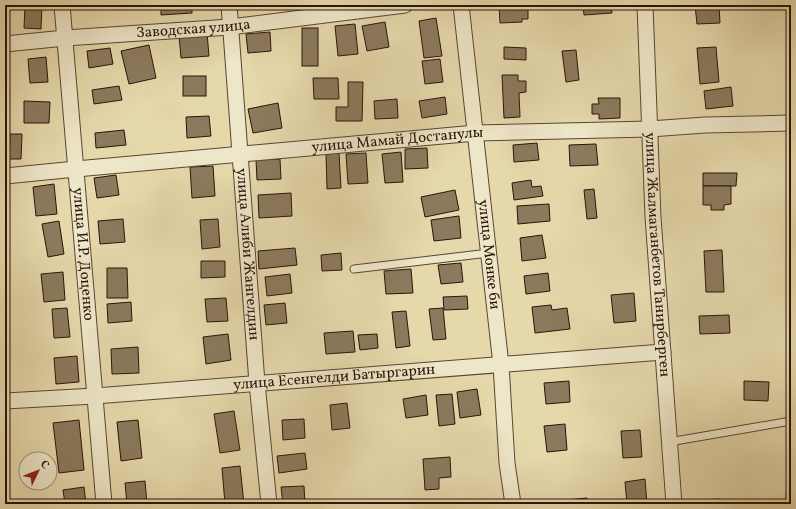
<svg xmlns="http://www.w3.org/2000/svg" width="796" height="509" viewBox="0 0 796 509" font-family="Vollkorn,serif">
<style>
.building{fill:#8b7a5d;stroke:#2a1509}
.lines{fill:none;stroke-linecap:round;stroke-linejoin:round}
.service-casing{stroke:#594632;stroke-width:9}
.minor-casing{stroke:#594632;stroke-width:17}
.service{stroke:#eee6c8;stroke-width:7}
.minor{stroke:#eee6c8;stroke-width:15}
.labels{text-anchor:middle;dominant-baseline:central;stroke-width:3;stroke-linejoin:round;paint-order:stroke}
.street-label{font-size:15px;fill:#2a1509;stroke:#eee6c8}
</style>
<rect width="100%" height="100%" fill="#e5d8ab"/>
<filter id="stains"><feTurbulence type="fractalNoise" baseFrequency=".005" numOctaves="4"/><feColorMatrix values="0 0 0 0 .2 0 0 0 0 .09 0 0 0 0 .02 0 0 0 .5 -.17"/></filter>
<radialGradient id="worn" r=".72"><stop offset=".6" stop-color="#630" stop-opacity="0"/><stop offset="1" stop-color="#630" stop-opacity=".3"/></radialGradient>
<!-- building -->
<g class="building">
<path d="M25,5h17l-1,24 -17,-1z"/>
<path d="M161,5h31v8l-31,2z"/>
<path d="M499,5h22v3h7v11h-6v3l-22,1z"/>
<path d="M583,5h28l1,8 -28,2z"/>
<path d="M695,5h24l1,18 -23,1z"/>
<path d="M436,18l6,38 -18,2 -5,-37z"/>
<path d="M385,22l4,25 -22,4 -5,-25z"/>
<path d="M355,24l3,30 -20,2 -3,-30z"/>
<rect x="302" y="28" width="16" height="38"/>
<path d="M270,32l1,19 -23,2 -2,-19z"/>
<path d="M207,33l2,23 -28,2 -2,-23z"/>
<path d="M149,45l7,33 -27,6 -8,-33z"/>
<path d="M504,47l22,1v12l-22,-1z"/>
<path d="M716,47l3,35 -19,2 -3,-36z"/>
<path d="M110,48l3,16 -24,4 -2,-17z"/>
<path d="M576,50l3,30 -13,2 -4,-31z"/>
<path d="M46,57l2,25 -18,1 -2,-24z"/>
<path d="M440,59l3,23 -18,2 -3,-23z"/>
<path d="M502,75h16v6h8v11l-7,1 1,24 -16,1z"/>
<rect x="183" y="76" width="23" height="20"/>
<path d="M313,78h25l1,21h-25z"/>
<path d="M348,82h15l-1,39h-26v-14h12z"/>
<path d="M119,86l3,14 -28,4 -2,-14z"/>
<path d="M731,87l2,19 -27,3 -2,-18z"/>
<path d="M445,97l2,17 -25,4 -3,-17z"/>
<path d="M598,98h22v20l-21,1v-5h-7v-10h7z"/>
<path d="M397,99l1,19 -23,1 -1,-18z"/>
<path d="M24,101l26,1 -1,21h-25z"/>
<path d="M278,103l4,25 -29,5 -5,-24z"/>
<path d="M209,116l2,20 -24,2 -1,-21z"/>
<path d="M124,130l2,15 -30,3 -1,-15z"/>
<path d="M10,134h12l-1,25h-12z"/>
<path d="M537,143l2,17 -25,2 -1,-17z"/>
<path d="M596,144l2,21 -28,1 -1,-21z"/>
<path d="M427,148l1,20 -23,1v-20z"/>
<path d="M401,152l2,30 -18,1 -3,-29z"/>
<path d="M339,153l2,35 -14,1 -1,-35z"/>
<path d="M366,153l2,30 -20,1 -2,-30z"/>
<path d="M280,159l1,20 -24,1 -1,-20z"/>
<path d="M213,166l2,30 -23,2 -2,-31z"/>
<path d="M703,173h34l-1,13h-33z"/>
<path d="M116,175l3,20 -22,3 -3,-20z"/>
<path d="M531,180l1,7 9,-1 2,10 -29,4 -2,-17z"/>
<path d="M54,184l3,30 -21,2 -3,-29z"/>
<path d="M703,186h28v18l-7,1v5h-13v-5h-8z"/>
<path d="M594,189l3,29 -10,1 -3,-29z"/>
<path d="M455,190l4,20 -34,7 -4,-20z"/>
<path d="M291,193l1,23 -33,2 -1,-23z"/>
<path d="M549,204l1,17 -32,3 -1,-18z"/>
<path d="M459,216l2,22 -27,3 -3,-21z"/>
<path d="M123,219l2,23 -25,2 -2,-23z"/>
<path d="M218,219l2,28 -18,2 -2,-29z"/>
<path d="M59,221l5,33 -16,3 -6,-33z"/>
<path d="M542,235l4,23 -24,3 -2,-23z"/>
<path d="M295,248l2,17 -38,4 -1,-18z"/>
<path d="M722,250l2,42h-18l-2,-41z"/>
<path d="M341,253l1,17 -20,1 -1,-16z"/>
<path d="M201,261h24v16l-24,1z"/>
<path d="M461,263l2,19 -22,2 -3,-19z"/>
<path d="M107,268h20l1,30h-21z"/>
<path d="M411,269l2,24 -27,1 -2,-23z"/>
<path d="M63,272l2,28 -21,2 -3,-28z"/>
<path d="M548,273l2,18 -24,3 -2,-18z"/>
<path d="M290,274l2,19 -25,3 -2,-19z"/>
<path d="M634,293l2,28 -22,2 -3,-28z"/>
<path d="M467,296l1,13 -24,1 -1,-13z"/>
<path d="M226,298l2,23 -21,1 -2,-23z"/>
<path d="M131,302l1,19 -24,2 -1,-19z"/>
<path d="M285,303l2,20 -21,2 -2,-20z"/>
<path d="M551,305l1,5 15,-2 3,21 -35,4 -3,-26z"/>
<path d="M67,308l3,29 -16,1 -2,-29z"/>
<path d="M443,308l3,31 -13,1 -4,-31z"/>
<path d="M406,311l4,35 -14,2 -4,-36z"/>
<path d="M729,315l1,18 -30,1 -1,-18z"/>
<path d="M353,331l2,21 -29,2 -2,-21z"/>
<path d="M228,334l3,26 -25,4 -3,-27z"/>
<path d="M377,334l1,14 -18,2 -2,-15z"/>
<path d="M138,347l1,26 -27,1 -1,-25z"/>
<path d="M77,356l2,26 -23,2 -2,-26z"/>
<path d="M569,381l1,21 -24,2 -2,-21z"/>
<path d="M744,381l25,1 -1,19 -24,-1z"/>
<path d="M477,389l4,26 -21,3 -3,-26z"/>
<path d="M452,394l3,30 -16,2 -3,-31z"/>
<path d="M426,395l2,20 -22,3 -3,-19z"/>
<path d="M347,403l3,25 -18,2 -2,-25z"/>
<path d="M234,411l6,39 -20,3 -6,-39z"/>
<path d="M304,419l1,19 -22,2 -1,-20z"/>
<path d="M79,420l5,50 -25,3 -6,-50z"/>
<path d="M138,420l4,38 -21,3 -4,-39z"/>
<path d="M565,424l2,26 -20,2 -3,-26z"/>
<path d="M640,430l2,27 -19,1 -2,-27z"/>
<path d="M305,453l2,16 -28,4 -2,-17z"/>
<path d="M450,457l1,20 -12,1v11l-14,1 -2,-31z"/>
<path d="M240,466l4,38h-19l-3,-36z"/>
<path d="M645,479l2,25h-20l-2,-22z"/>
<path d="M145,481l2,23h-20l-2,-21z"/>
<path d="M304,486l1,18h-22l-2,-17z"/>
<path d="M84,487l2,17h-21l-2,-14z"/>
<rect x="786" y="494" width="5" height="10"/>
<path d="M587,498l1,6h-22v-4z"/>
<path d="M720,499v5h-22v-4z"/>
</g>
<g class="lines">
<defs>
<g id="service">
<path d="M354,269l135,-16"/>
<path d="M669,442l122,-21"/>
</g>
<g id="minor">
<path id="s1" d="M62,5l42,499"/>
<path id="s2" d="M229,5l28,378 12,121"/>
<path id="s3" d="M461,5l40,360 6,98 6,41"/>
<path id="s4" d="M645,5l8,212 21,287"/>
<path id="s5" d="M5,44l60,-6 165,-11 175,-22"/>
<path id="s6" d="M5,176l71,-7 400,-36 174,-4 55,-4 86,-2"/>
<path id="s7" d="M5,401l90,-5 568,-44"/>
</g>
</defs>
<!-- service casing -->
<use href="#service" class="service-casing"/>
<!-- minor casing -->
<use href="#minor" class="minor-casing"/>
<!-- service -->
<use href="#service" class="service"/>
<!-- minor -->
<use href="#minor" class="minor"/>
</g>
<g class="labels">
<!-- street labels -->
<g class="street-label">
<text stroke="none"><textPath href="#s5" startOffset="189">Заводская улица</textPath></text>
<text stroke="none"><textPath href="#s6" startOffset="394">улица Мамай Достанулы</textPath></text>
<text stroke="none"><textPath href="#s1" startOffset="250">улица И.Р. Доценко</textPath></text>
<text stroke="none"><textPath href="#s3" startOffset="251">улица Монке би</textPath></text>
<text stroke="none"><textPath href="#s2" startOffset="250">улица Алиби Жангелдин</textPath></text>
<text stroke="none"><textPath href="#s4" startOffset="250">улица Жалмаганбетов Танирберген</textPath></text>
<text stroke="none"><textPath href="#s7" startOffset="330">улица Есенгелди Батыргарин</textPath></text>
</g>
</g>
<!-- margin -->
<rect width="796" height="509" fill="none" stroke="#e5d8ab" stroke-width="20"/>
<rect x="6" y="6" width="784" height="497" fill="none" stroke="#2a1509" stroke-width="2"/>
<rect x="10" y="10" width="776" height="489" fill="none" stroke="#2a1509"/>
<!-- north arrow -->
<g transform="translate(38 471) rotate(47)"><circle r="19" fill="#eee6c8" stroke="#a0927c"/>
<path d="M0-3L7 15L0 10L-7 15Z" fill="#8f2418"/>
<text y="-6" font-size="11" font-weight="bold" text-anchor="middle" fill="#2a1509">С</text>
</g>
<rect width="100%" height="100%" filter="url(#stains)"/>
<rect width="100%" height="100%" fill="url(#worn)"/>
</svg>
